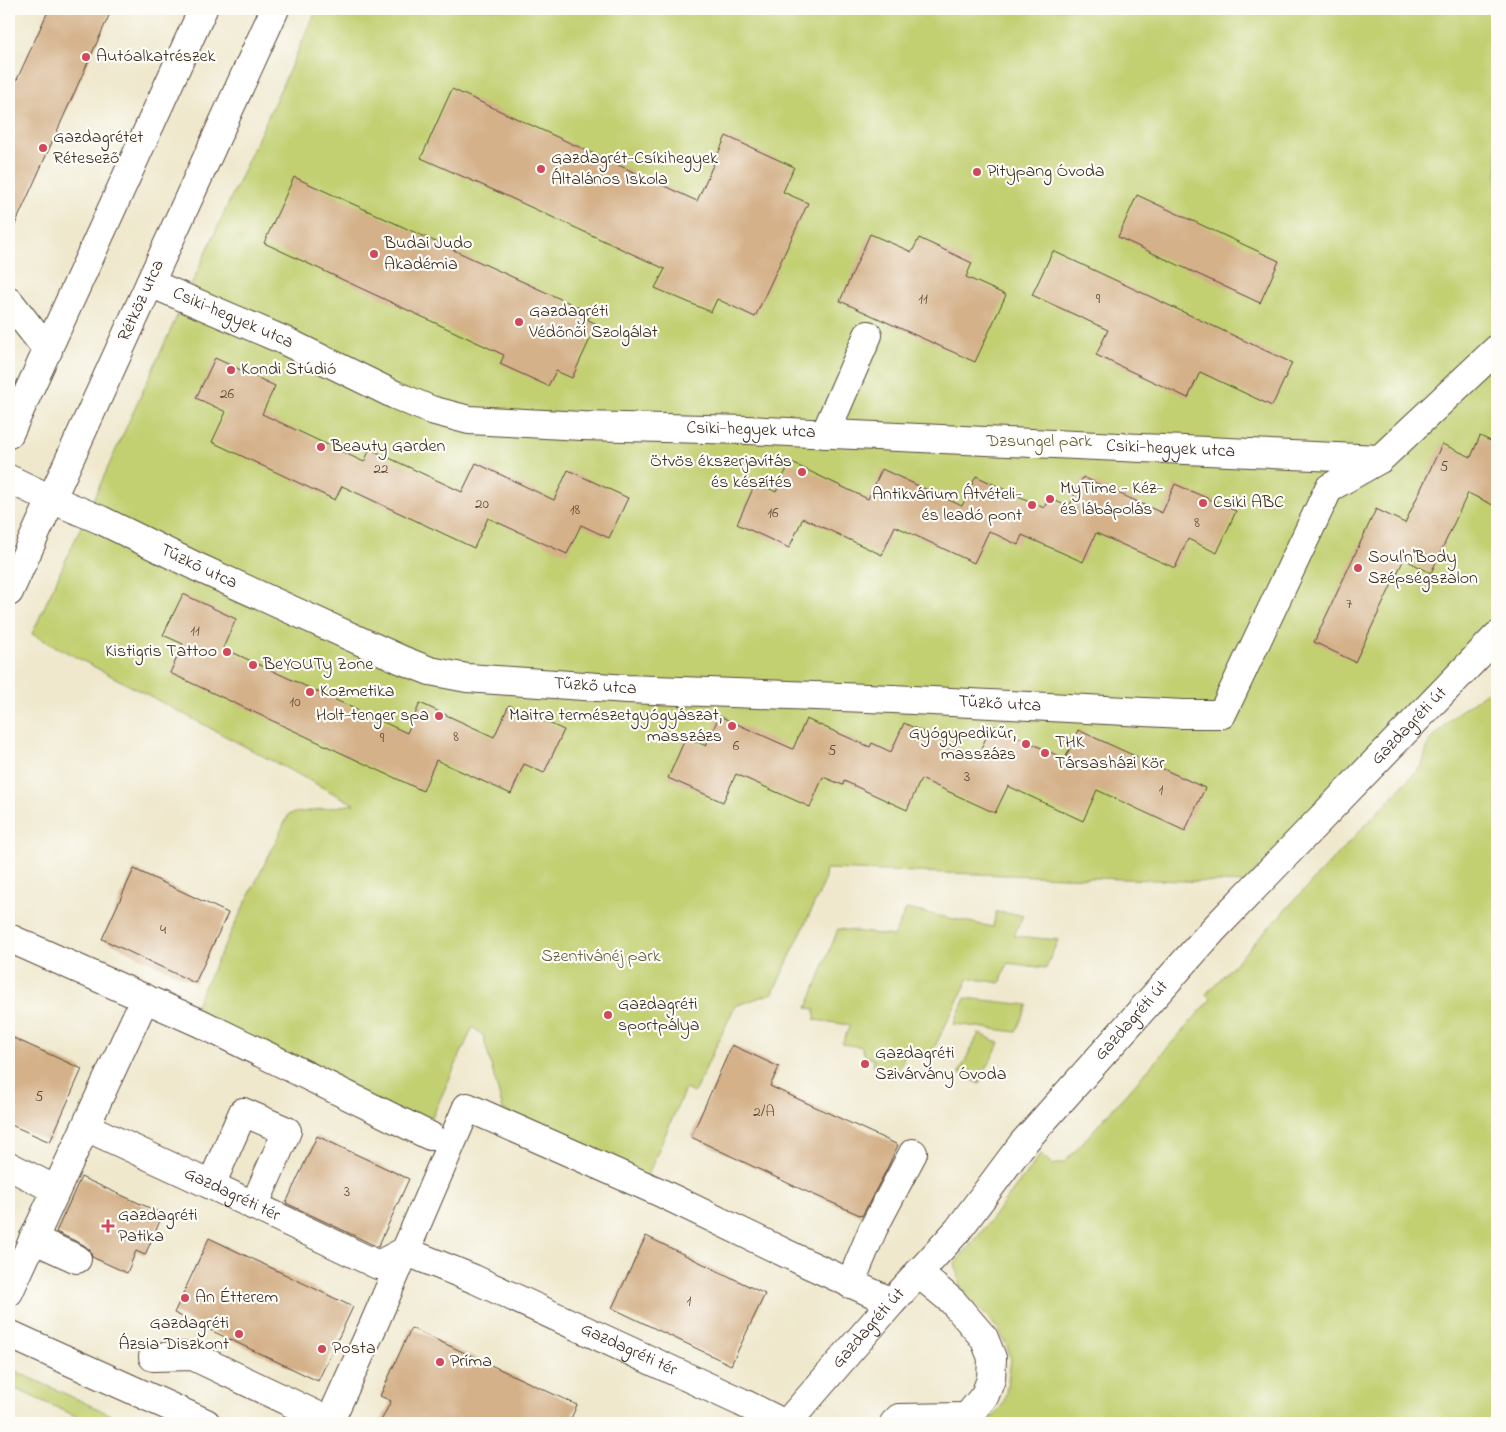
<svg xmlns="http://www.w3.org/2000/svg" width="1506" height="1432" viewBox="0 0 1506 1432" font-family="'Indie Flower',sans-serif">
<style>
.green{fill:#c2d072;stroke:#7e7d48}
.building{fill:#d4b189}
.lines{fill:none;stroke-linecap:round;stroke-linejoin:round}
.minor-casing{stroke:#564638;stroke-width:30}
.minor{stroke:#fff;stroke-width:28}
.poi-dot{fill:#d1495b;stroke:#fdfcf7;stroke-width:2}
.labels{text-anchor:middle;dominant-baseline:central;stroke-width:4.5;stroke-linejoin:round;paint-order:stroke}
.number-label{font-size:15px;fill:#614c39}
.poi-label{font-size:18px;fill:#3b2a1e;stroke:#fdfcf7;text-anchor:start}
.street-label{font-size:18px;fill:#3b2a1e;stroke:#fdfcf7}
.park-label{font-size:18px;fill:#645c37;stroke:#fdfcf7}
</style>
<rect width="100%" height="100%" fill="#fdfcf7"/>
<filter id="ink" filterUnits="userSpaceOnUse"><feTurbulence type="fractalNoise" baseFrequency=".02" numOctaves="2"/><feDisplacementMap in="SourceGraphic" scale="10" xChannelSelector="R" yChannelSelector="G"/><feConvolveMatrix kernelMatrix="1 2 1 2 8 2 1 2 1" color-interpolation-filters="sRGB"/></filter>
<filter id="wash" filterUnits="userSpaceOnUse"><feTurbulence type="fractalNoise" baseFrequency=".0096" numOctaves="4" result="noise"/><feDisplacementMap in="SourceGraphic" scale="20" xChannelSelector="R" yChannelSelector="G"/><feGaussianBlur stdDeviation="1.12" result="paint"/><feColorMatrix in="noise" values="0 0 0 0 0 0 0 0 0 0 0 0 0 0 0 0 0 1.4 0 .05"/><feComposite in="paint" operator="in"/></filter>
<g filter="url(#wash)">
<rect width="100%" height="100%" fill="#efe8cd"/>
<!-- green -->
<g class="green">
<path d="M317,9h1180v610l-252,264 -419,-14 -2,14 -51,110 -38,13 -41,87 -9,-4 -38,88 -144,-67 -20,-75 -6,-4 -4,-4 -45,99 -237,-112 98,-200 65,-10 -322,-170z"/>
<path d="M1497,685v738h-510l17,-20 4,-21 3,-23 -5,-15 -8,-15 -33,-36 -6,-10 -4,-20 25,-29 61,-80 12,11 12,-3 146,-163 -5,-5 216,-229 7,-23 6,-6 21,-22z"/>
<path d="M906,909l87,18 3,-15 27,3 -9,21 44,4 -12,28 -38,-5 -8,20 -31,-5 -39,78 -24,-2 -7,16 -26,-5 1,-5 -9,-4 -3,-9 -20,-3 8,-19 -35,-5v-11l-8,-1 31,-79 56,7z"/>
<path d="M965,998l63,7 -12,27 -62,-8z"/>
<path d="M979,1033l20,10 -20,41 -20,-11z"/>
<path d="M9,1368l120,55h-38l-82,-37z"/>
</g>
<g id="blocks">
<!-- building -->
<g class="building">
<path d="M49,9h63l-103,229v-141z"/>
<path d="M452,89l245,112 29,-65 68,31 -11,25 25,11 -53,114 -38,-18 -6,13 -56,-24 10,-19 -165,-76 -79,-35z"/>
<path d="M294,177l297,136 -3,7 9,4 -25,54 -16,-7 -8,15 -48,-22 4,-9 -240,-112z"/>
<path d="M1137,195l142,66 -19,42 -142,-66z"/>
<path d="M870,234l42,18 7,-14 53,25 -6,14 40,18 -31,67 -135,-61z"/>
<path d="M1053,251l239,112 -20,43 -72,-34 -12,26 -92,-43 12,-25 -76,-35z"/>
<path d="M215,358l60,28 -13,28 102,48 6,-13 92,43 14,-29 78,37 14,-30 60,28 -19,40 -28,-13 -14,29 -79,-36 -14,30 -132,-62 -7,14 -123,-58 14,-30 -30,-14z"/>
<path d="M1480,436l17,8v63l-29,-14 -37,80 -27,-14 -49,103 -41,-20 62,-133 29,14 37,-79 29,13z"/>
<path d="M790,462l78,37 14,-30 80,37 14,-30 68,32 5,-10 20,9 14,-30 79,36 13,-29 61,27 -19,42 -29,-14 -13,29 -79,-35 -13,29 -61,-27 -4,10 -29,-14 -15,32 -79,-37 -13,29 -79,-37 -14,30 -52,-24 19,-42 20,10z"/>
<path d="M183,594l53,25 -13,29 184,85 13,-30 74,34 15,-32 55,25 -20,43 -20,-9 -13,30 -75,-34 -13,31 -253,-118 13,-29 -20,-9z"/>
<path d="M719,716l74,33 13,-30 64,28 2,-4 19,9 13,-29 73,34 15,-32 73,34 13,-29 127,58 -20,43 -88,-41 -14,31 -75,-35 -13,27 -74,-34 -14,31 -63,-29 -1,4 -20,-8 -13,30 -74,-33 -13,28 -55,-24 18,-41 20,9z"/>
<path d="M134,869l94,44 -33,70 -93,-44z"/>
<path d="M9,1036l73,33 -32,73 -41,-18z"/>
<path d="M732,1045l47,22 -9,19 128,59 -12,26 -24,45 -68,-30 -103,-49z"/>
<path d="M317,1136l92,43 -31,68 -92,-44z"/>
<path d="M81,1177l82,37 -18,41 -9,-4 -9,22 -35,-16 -2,-7 -6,-5 -28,-13z"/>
<path d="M646,1236l119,58 -34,71 -119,-57z"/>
<path d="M209,1238l144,69 -35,74 -144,-68z"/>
<path d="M411,1328l166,77 -8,18h-189l11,-22 -11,-5z"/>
</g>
</g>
</g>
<g filter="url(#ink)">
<use href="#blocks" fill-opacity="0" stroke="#564638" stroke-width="1"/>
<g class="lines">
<defs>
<g id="minor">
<path id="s1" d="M150,283l133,57 112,55 36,15 38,10 113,6 165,4 633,29"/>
<path d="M9,301l39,50"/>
<path d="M9,434l194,-425"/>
<path d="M825,434l43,-99"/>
<path id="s2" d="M9,479l42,20 50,21 96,47 205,93 28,11 37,7 160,11 266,10 290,15h39l107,-226 51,-29 117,-110"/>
<path id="s3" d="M9,592l266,-583"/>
<path d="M9,938l191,85 230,113"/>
<path id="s4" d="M86,1127l125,58 167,80 27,-14 69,28 267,123 42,21"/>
<path d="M9,1166l47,24"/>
<path d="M211,1185l32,-73 44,19 -33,75"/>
<path d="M33,1239l44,20"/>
<path d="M918,1273l35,29 31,36 8,20 -1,21 -6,16 -23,28"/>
<path d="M850,1284l23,-55 40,-76"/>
<path d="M9,1292l136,-294"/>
<path d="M9,1334l197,89"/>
<path d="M153,1357l40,-1 140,67"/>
<path d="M329,1423l45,-99 93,-217 192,85 149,72 84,38"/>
<path id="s5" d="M787,1423l105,-121 66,-72 65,-87 191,-214 283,-293"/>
<path d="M894,1423l5,-5 68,-1"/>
</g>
</defs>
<!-- minor casing -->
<use href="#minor" class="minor-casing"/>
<!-- minor -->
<use href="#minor" class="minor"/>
</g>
</g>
<!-- markers -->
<g class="poi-dot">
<circle cx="86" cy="57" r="5"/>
<circle cx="43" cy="148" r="5"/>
<circle cx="541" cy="169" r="5"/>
<circle cx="977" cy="172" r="5"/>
<circle cx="374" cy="254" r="5"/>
<circle cx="519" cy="322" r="5"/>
<circle cx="231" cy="370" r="5"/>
<circle cx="321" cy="447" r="5"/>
<circle cx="802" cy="472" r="5"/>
<circle cx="1050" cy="499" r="5"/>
<circle cx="1203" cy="503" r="5"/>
<circle cx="1032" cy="505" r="5"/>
<circle cx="1358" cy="568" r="5"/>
<circle cx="227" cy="652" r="5"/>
<circle cx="253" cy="665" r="5"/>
<circle cx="310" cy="692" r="5"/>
<circle cx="439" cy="716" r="5"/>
<circle cx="732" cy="726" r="5"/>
<circle cx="1026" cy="744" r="5"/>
<circle cx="1045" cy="753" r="5"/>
<circle cx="608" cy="1015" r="5"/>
<circle cx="865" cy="1064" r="5"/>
<path d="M105.5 1218.5h5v5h5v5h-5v5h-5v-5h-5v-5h5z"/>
<circle cx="185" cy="1298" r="5"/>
<circle cx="239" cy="1334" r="5"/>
<circle cx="322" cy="1349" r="5"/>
<circle cx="440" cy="1362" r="5"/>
</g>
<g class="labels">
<!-- number labels -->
<g class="number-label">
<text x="923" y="299">11</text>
<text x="1098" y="299">9</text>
<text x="227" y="394">26</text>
<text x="1444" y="467">5</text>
<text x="381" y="469">22</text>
<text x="482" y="504">20</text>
<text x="575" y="510">18</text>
<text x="773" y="513">16</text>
<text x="1197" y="523">8</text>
<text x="1349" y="604">7</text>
<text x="195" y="631">11</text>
<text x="295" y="702">10</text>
<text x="456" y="737">8</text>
<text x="382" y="738">9</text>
<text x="736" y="746">6</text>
<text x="832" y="751">5</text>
<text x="967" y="777">3</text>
<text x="1161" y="790">1</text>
<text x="163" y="930">4</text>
<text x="39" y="1097">5</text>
<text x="764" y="1112">2/A</text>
<text x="347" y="1192">3</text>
<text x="689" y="1301">1</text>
</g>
<!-- poi labels -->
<g class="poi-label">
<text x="96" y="57">Autóalkatrészek</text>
<text x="53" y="138">Gazdagrétet<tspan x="53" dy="21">Rétesező</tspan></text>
<text x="551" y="159">Gazdagrét-Csíkihegyek<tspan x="551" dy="21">Általános Iskola</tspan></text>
<text x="987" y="172">Pitypang Óvoda</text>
<text x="384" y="244">Budai Judo<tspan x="384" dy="21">Akadémia</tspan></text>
<text x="529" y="312">Gazdagréti<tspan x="529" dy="21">Védőnői Szolgálat</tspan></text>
<text x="241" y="370">Kondi Stúdió</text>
<text x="331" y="447">Beauty Garden</text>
<text x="792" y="462" text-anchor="end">Ötvös ékszerjavítás<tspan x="792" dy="21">és készítés</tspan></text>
<text x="1060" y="489">MyTime - Kéz-<tspan x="1060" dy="21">és lábápolás</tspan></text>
<text x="1022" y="495" text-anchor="end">Antikvárium Átvételi-<tspan x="1022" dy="21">és leadó pont</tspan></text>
<text x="1213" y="503">Csiki ABC</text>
<text x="1368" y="558">Soul'n'Body<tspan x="1368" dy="21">Szépségszalon</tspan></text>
<text x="217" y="652" text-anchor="end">Kistigris Tattoo</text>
<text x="263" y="665">BeYOUTy Zone</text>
<text x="320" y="692">Kozmetika</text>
<text x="429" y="716" text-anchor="end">Holt-tenger spa</text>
<text x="722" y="716" text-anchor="end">Maitra természetgyógyászat,<tspan x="722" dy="21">masszázs</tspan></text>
<text x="1016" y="734" text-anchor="end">Gyógypedikűr,<tspan x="1016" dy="21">masszázs</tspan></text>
<text x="1055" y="743">THK<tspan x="1055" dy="21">Társasházi Kör</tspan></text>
<text x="618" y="1005">Gazdagréti<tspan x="618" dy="21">sportpálya</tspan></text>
<text x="875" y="1054">Gazdagréti<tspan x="875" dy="21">Szivárvány Óvoda</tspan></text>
<text x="118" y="1216">Gazdagréti<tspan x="118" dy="21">Patika</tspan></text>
<text x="195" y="1298">An Étterem</text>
<text x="229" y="1324" text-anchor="end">Gazdagréti<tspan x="229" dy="21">Ázsia Diszkont</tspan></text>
<text x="332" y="1349">Posta</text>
<text x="450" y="1362">Príma</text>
</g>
<!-- street labels -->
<g class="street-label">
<text stroke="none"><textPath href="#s3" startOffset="320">Rétköz utca</textPath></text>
<text stroke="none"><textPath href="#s1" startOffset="90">Csiki-hegyek utca</textPath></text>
<text stroke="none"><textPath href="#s1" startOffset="630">Csiki-hegyek utca</textPath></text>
<text stroke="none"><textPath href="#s1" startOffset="1050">Csiki-hegyek utca</textPath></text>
<text stroke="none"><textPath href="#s2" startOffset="209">Tűzkő utca</textPath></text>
<text stroke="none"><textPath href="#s2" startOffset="629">Tűzkő utca</textPath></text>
<text stroke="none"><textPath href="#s2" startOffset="1034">Tűzkő utca</textPath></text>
<text stroke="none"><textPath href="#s5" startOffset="935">Gazdagréti út</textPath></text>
<text stroke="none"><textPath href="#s5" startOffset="530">Gazdagréti út</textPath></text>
<text stroke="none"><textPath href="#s4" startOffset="161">Gazdagréti tér</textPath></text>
<text stroke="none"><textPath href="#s5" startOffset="125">Gazdagréti út</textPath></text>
<text stroke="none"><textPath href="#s4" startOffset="598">Gazdagréti tér</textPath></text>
</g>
<!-- park labels -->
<g class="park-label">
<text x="1039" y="442">Dzsungel park</text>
<text x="601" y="957">Szentivánéj park</text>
</g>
</g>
<!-- margin -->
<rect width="1506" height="1432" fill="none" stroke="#fdfcf7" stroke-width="30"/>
</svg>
